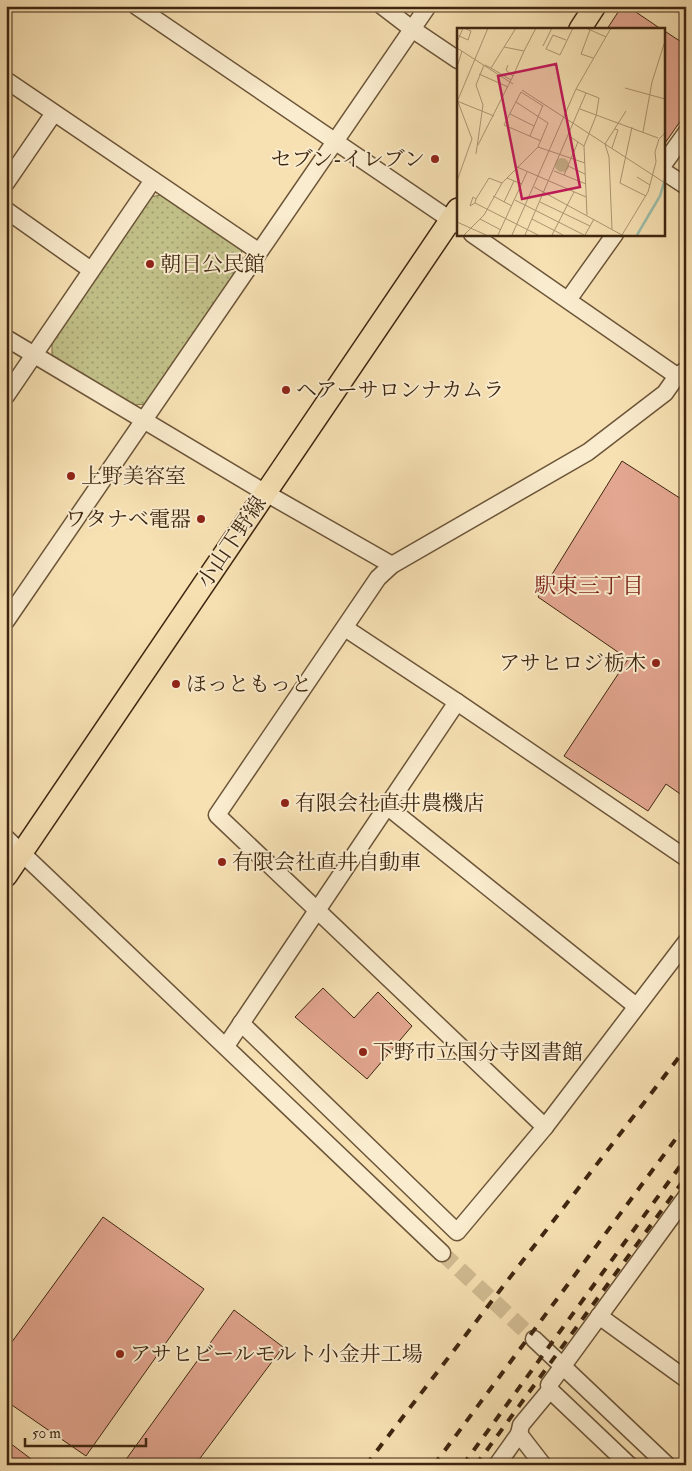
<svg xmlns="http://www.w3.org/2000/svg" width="692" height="1471" viewBox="0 0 692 1471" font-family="'IM FELL Double Pica','Noto Serif JP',serif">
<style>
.green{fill:url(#green-dots);stroke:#80744c}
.building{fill:#e3a690;stroke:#3e2610}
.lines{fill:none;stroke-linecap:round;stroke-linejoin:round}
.minor-tunnel{stroke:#d2bc92;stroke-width:16;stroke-dasharray:16 8;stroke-linecap:butt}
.minor-casing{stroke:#6c5539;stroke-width:19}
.major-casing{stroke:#3e2610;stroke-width:24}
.minor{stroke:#faecce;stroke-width:16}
.major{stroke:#f7e1b3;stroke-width:21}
.rail{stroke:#3e2610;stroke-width:4;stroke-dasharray:9 9;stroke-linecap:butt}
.poi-dot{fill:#8f2418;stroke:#faecce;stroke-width:2}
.labels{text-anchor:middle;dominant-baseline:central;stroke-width:4;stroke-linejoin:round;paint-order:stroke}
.poi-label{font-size:21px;fill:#3e2610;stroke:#faecce;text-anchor:start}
.street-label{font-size:21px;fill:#3e2610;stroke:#faecce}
.neighbourhood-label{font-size:22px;fill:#7a1f14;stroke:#faecce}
.inset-river{fill:none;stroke:#9dbeab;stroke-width:2.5}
.inset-road{fill:none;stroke:#ad9672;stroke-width:1}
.view{fill:#c2185b;fill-opacity:0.15;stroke:#c2185b;stroke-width:2.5}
.inset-edge{fill:none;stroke:#3e2610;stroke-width:2.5}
</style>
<defs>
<pattern id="green-dots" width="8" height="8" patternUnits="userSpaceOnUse" patternTransform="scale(1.25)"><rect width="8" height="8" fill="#c2c189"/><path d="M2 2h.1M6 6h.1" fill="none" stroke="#9f9d6f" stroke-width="1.8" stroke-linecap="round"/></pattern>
</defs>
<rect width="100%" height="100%" fill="#f7e1b3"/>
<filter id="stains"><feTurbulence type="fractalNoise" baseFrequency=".004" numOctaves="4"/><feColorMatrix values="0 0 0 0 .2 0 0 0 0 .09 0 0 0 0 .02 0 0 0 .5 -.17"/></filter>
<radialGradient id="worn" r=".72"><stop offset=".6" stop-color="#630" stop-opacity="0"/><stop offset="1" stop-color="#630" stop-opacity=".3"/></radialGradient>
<!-- green -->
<path class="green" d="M161,195l80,53 2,13 -97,143 -12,1 -82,-50v-11l98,-147z"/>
<!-- building -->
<g class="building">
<path d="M622,6h5l34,23h-54z"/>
<path d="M663,30l23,15v68l-23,33z"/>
<path d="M622,461l64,41v296l-20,-14 -18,27 -84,-55 64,-97 -90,-62z"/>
<path d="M323,988l31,30 24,-26 34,34 -45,53 -72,-62z"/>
<path d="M103,1217l101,72 -118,167 -80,-55v-51z"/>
<path d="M234,1310l49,37 -88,118h-73z"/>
<path d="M6,1440l33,25h-33z"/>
</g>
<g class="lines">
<!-- minor-tunnel -->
<path class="minor-tunnel" d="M442,1253l92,86"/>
<defs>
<g id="minor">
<path d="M136,6l322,219"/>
<path d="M382,6l30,23 46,31"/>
<path d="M6,80l252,171"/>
<path d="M663,165l23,-32"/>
<path d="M663,171l23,15"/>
<path d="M6,183l48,-70"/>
<path d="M6,210l85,60"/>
<path d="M472,234l205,142"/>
<path d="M568,300l47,-66"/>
<path d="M6,338l258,154 128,73"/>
<path d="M6,396l147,-216"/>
<path d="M6,621l422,-615"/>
<path d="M345,628l112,74 229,156"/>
<path d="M388,807l248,199"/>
<path d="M6,838l436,415"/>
<path d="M241,1023l216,209 88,-105 141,-185"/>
<path d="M226,1046l231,-344"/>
<path d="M545,1127l-328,-312 161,-237 14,-13 196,-113 77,-59 12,-17 9,-6"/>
<path d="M599,1316l87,63"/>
<path d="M534,1339l133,126"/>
<path d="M550,1390l79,75"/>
<path d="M519,1434l2,-9 29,-35 -1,-5 137,-188"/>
<path d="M497,1465l22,-31 24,31"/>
</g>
<g id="major">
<path d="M580,29l15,-23"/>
<path d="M6,876l452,-667"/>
</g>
</defs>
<!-- minor casing -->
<use href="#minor" class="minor-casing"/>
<!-- major casing -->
<use href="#major" class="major-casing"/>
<!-- minor -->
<use href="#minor" class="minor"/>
<!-- major -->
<use href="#major" class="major"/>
<!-- rail -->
<g class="rail">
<path d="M366,1465l320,-417"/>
<path d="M434,1465l252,-340"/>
<path d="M463,1465l223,-307"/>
<path d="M476,1465l210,-288"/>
</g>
</g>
<!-- markers -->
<g class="poi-dot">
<circle cx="435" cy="159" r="5"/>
<circle cx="150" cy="264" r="5"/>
<circle cx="286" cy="390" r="5"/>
<circle cx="71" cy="476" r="5"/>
<circle cx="201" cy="519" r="5"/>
<circle cx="656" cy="663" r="5"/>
<circle cx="176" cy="684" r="5"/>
<circle cx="285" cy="803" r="5"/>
<circle cx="222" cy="862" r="5"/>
<circle cx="363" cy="1052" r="5"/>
<circle cx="120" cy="1354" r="5"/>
</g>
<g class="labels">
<!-- poi labels -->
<g class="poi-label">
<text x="425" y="159" text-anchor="end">セブン-イレブン</text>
<text x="160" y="264">朝日公民館</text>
<text x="296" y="390">ヘアーサロンナカムラ</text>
<text x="81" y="476">上野美容室</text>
<text x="191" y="519" text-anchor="end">ワタナベ電器</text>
<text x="646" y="663" text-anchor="end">アサヒロジ栃木</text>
<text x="186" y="684">ほっともっと</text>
<text x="295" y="803">有限会社直井農機店</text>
<text x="232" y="862">有限会社直井自動車</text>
<text x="373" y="1052">下野市立国分寺図書館</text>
<text x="130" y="1354">アサヒビールモルト小金井工場</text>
</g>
<!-- street labels -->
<g class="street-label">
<text transform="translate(232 542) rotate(-56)">小山下野線</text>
</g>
<!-- neighbourhood labels -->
<g class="neighbourhood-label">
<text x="589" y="586">駅東三丁目</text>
</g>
</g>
<!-- overview -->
<g transform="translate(457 28)">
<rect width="208" height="208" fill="#f7e1b3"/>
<path d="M98 137a7 7 0 1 1 14 0a7 7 0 1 1-14 0Z" fill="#c2c189"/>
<path class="inset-river" d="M180,207l23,-39 5,-17"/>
<path class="inset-road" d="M129,0l20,9M133,2l-9,24 12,4M0,7l11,5 3,-9 -7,-3M109,12l-13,-5 -7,14 14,6 13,-27M0,14l6,-14M86,18l9,-18M47,19l20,4 12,-23M0,20l56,36M28,37l6,3 25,-40M51,37l-2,5 7,6 11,-25M0,39l5,-16M34,40l20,12M22,46l29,13M168,60l40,11M119,61l23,9 -3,18 -12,30 3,69M65,62l143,93M0,73l37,15M0,74l31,-74M123,81l78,29M53,86l24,12M175,99l-12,56 26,13M186,104l9,-50 13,-41M73,108l13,-31M112,108l15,10M84,113l-37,-16 17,-33 22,14M21,117l35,-69M81,119l47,16M155,120l6,-18 -3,-1M19,126l7,-49 -7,-20 8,-20M111,138l17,8M60,139l69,30M97,143l32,13M107,147l14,-33M180,149l13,8M50,150l15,6M0,153l15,-42 -14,-37M77,159l88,48M36,168l19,10M19,171l13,-21 13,5M58,172l69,35M47,174l10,-21M83,174l50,24M18,175l1,-4 -3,-2 -3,9 5,-3 63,32M23,191l21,11M75,191l31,16M0,194l29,13M155,201l-3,-72 -4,-13 21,-33M7,207l20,-20 18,-32 36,-36 10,-24 -32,-21M41,207l29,-63M55,207l64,-146 35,-61M68,207l61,-142M95,207l22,-43M128,207l9,-16M165,207l26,-43 8,-30 -1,-10 4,-13 6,-6"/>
<path class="view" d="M99,36l24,123 -58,12 -24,-123z"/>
<rect width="208" height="208" class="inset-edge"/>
</g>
<!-- margin -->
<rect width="692" height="1471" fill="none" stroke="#f7e1b3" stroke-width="25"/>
<rect x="8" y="8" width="677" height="1456" fill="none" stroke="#3e2610" stroke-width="2.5"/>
<rect x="12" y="12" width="667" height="1446" fill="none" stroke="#3e2610"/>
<!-- scale -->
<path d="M25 1438v8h121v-8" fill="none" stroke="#3e2610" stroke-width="2.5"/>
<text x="32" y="1438" font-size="15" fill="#3e2610" stroke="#faecce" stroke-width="4" paint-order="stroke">50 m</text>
<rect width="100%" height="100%" filter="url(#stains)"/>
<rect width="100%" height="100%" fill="url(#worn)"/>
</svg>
